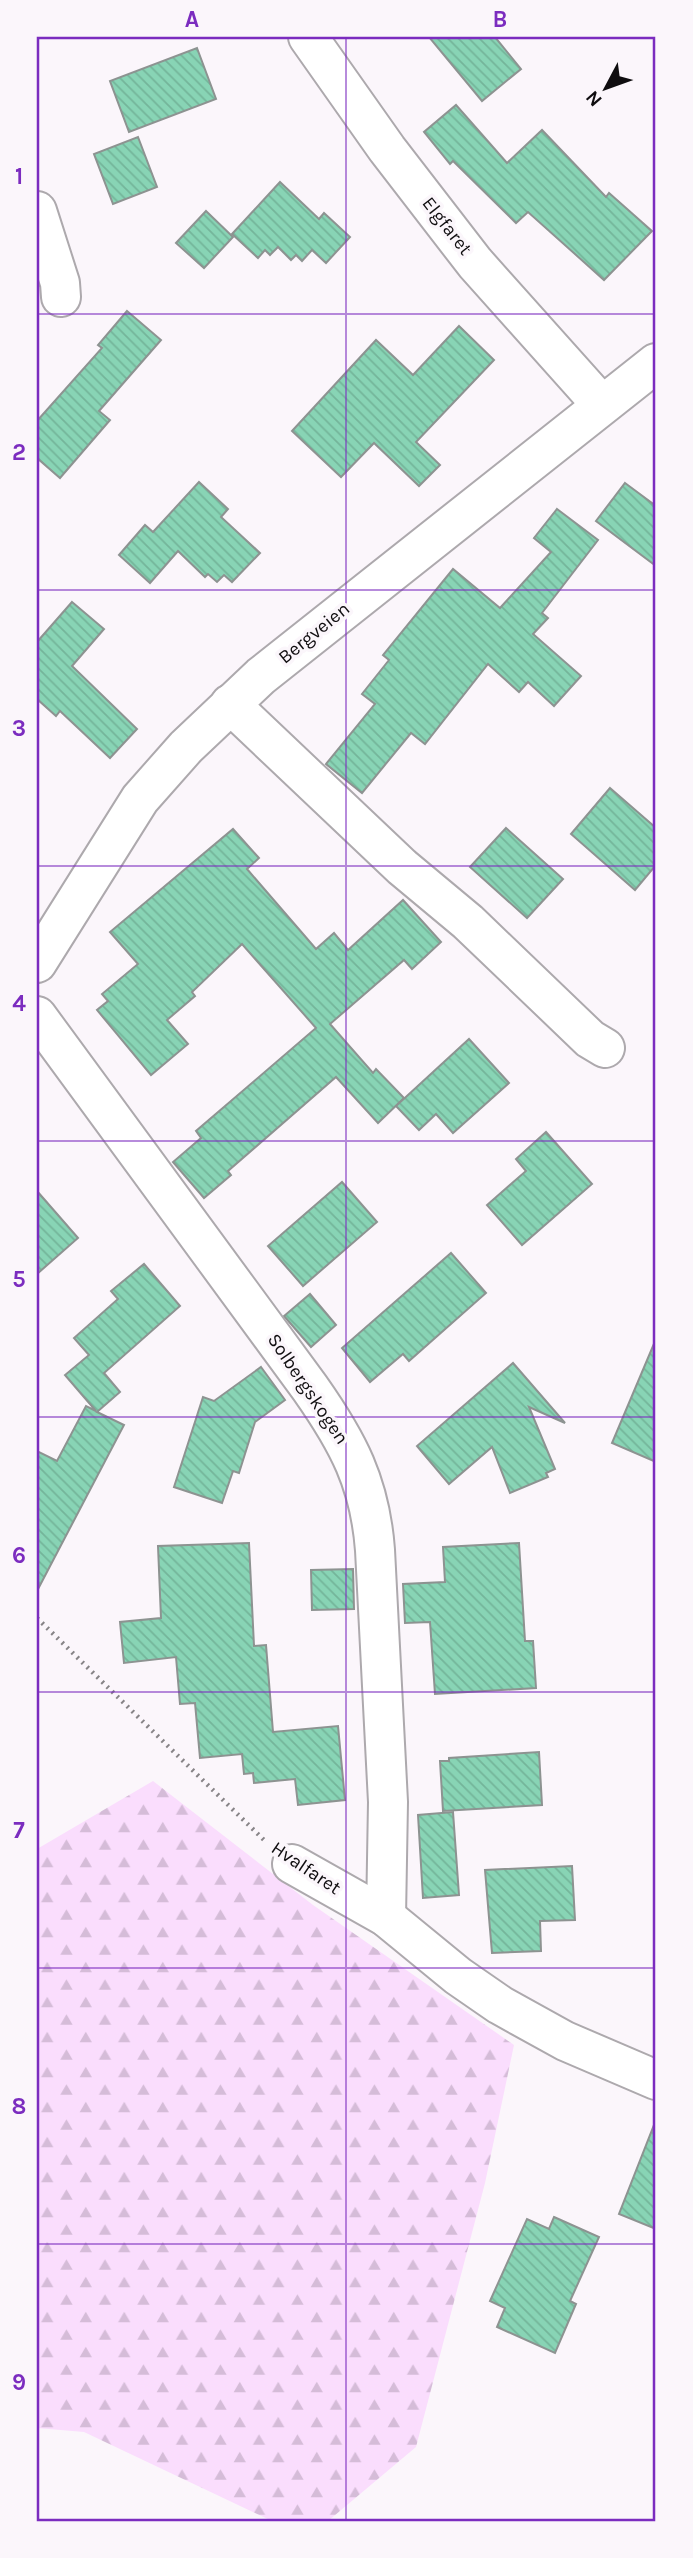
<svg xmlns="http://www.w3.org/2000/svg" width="693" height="2558" viewBox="0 0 693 2558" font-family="Karla,sans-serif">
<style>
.forest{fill:url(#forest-firs)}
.building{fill:url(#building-back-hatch);stroke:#8d9391;stroke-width:2}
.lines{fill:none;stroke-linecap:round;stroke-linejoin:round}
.minor-casing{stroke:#ada9ad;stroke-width:42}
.path{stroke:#878487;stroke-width:4.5;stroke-dasharray:2 5;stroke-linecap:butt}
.minor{stroke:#fff;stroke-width:38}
.grid{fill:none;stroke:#7b2cbf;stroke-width:2;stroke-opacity:0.55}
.labels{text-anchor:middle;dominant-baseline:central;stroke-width:7;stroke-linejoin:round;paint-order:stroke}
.street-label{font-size:19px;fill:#0f0d0f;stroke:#fbf6fb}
.neatline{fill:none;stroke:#7b2cbf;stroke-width:2.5}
.grid-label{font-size:23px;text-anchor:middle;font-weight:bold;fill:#7b2cbf}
</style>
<defs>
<pattern id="forest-firs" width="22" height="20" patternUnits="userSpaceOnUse" patternTransform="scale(1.75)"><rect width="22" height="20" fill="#faddfd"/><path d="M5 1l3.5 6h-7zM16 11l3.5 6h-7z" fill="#d5bcd8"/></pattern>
<pattern id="building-back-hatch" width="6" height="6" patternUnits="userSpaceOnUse" patternTransform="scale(1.75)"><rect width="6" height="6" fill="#88d4b5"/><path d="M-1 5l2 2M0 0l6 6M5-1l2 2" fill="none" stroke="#74b59a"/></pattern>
</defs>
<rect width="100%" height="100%" fill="#fbf6fb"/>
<!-- forest -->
<path class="forest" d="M153,1781l160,124 201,140 -29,138 -69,264 -88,74h-56l-188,-89 -47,-4v-579z"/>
<!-- building -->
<g class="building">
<path d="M429,37h66l26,32 -39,32z"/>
<path d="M197,48l19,51 -87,33 -19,-51z"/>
<path d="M456,105l51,58 35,-33 64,67 3,-4 43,38 -48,49 -76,-68 -12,11 -63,-62 -3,3 -26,-32z"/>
<path d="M138,137l19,50 -44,17 -19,-50z"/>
<path d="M280,182l39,37 5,-6 26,24 -24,26 -14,-13 -10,11 -6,-6 -5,5 -13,-13 -8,8 -5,-5 -7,8 -26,-24z"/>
<path d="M206,211l27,26 -29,31 -28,-25z"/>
<path d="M127,311l34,29 -62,71 11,9 -50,58 -23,-20v-37l65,-73 -4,-3z"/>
<path d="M459,326l35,34 -78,82 24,23 -21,21 -45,-43 -33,34 -49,-46 84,-91 37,35z"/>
<path d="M199,482l29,27 -7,8 39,36 -28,29 -8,-7 -7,7 -9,-8 -3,3 -27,-26 -28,32 -31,-28 26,-30 8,7z"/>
<path d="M625,483l31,23v60l-60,-45z"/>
<path d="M557,509l41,31 -56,73 6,5 -15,16 48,42 -27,30 -26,-24 -9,10 -31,-28 -63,80 -14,-11 -49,60 -36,-29 49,-60 -13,-10 27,-34 -6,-5 70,-86 47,39 51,-56 -17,-14z"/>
<path d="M72,602l32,27 -32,37 65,63 -27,29 -50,-47 -4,5 -19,-17v-57z"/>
<path d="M610,788l46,40v37l-21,25 -64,-56z"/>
<path d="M506,828l57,51 -36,39 -57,-51z"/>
<path d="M233,829l26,29 -12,11 69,80 18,-16 14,17 55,-50 38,42 -29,27 -8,-9 -74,64 43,49 3,-4 28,29 -26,25 -42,-46 -108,94 3,4 -27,23 -31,-36 28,-24 -5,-7 120,-103 -74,-84 -50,48 3,4 -28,24 21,24 -37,31 -54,-65 11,-9 -6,-7 36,-30 -28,-32z"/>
<path d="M469,1039l40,44 -56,50 -17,-19 -17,16 -23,-24z"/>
<path d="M546,1132l46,52 -70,61 -35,-40 39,-34 -10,-12z"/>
<path d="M342,1182l35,40 -74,64 -35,-40z"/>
<path d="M37,1191l41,47 -41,36z"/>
<path d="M451,1253l35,40 -77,68 -6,-7 -33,28 -28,-34z"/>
<path d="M144,1264l36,42 -76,67 16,19 -23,20 27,13 -87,166v-140l20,10 29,-55 10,5 -31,-36 24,-20 -15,-17 44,-39 -7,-8z"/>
<path d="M310,1294l26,31 -25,22 -27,-31z"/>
<path d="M656,1339v123l-44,-19z"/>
<path d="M513,1363l52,60 -36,-16 26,62 -9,4 2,4 -38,16 -18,-46 -43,37 -32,-38z"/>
<path d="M261,1367l24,33 -30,22 -16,51 -6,-2 -11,32 -48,-16 29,-90 11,4z"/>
<path d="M249,1543l5,103 12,-1 7,87 65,-6 7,74 -47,5 -3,-26 -41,4 -1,-10 -9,1 -2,-20 -42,4 -5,-55 -15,1 -4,-47 -52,6 -4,-41 41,-4 -3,-72z"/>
<path d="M519,1543l6,98h8l3,47 -101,6 -5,-72 -25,1 -2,-39 42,-2 -2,-35z"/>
<path d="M353,1569l1,40 -42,1 -1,-40z"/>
<path d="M539,1752l3,53 -99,6 -3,-50h9v-3z"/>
<path d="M453,1812l6,83 -36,3 -5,-83z"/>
<path d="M572,1866l3,54 -35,1 1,30 -49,2 -7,-83z"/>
<path d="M654,2125l2,1v103l-37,-15z"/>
<path d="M554,2217l45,20 -29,64 6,3 -21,49 -58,-26 8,-19 -15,-7 37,-82 22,10z"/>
</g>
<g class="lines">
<defs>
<g id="minor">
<path d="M308,37l79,112 88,114 126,141"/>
<path d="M37,211l23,72 1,14"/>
<path d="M230,704l172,163 66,55 122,117 15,9"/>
<path d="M37,963l103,-164 46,-52 75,-71 395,-313"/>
<path d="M37,1016l273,372c38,54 60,95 65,162l13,252 -2,115"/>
<path d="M292,1864l94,53 72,59 42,29 65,36 91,39"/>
</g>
</defs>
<!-- minor casing -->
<use href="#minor" class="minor-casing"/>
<!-- path -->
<path class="path" d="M37,1618l227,222"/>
<!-- minor -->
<use href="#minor" class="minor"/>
</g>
<!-- grid -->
<path class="grid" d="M346,37v2484M37,314h619M37,590h619M37,866h619M37,1141h619M37,1417h619M37,1692h619M37,1968h619M37,2244h619"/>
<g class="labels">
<!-- street labels -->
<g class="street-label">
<text transform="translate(447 226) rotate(52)">Elgfaret</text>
<text transform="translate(314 633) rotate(-39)">Bergveien</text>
<text transform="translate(308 1389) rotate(56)">Solbergskogen</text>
<text transform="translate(306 1868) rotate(34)">Hvalfaret</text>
</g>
</g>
<!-- border -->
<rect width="693" height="2558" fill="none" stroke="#fbf6fb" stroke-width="77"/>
<!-- north arrow -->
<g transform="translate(606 88) rotate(229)" stroke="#fbf6fb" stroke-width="5" paint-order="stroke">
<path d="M0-5L12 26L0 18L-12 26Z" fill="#0f0d0f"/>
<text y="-10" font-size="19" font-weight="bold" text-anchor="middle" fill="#0f0d0f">N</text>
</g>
<rect x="38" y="38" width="616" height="2482" class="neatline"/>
<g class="grid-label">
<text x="192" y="27">A</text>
<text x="500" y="27">B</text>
<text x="19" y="184">1</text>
<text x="19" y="460">2</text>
<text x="19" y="736">3</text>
<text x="19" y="1011">4</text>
<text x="19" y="1287">5</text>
<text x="19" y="1563">6</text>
<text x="19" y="1838">7</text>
<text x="19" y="2114">8</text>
<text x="19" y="2390">9</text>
</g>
</svg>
